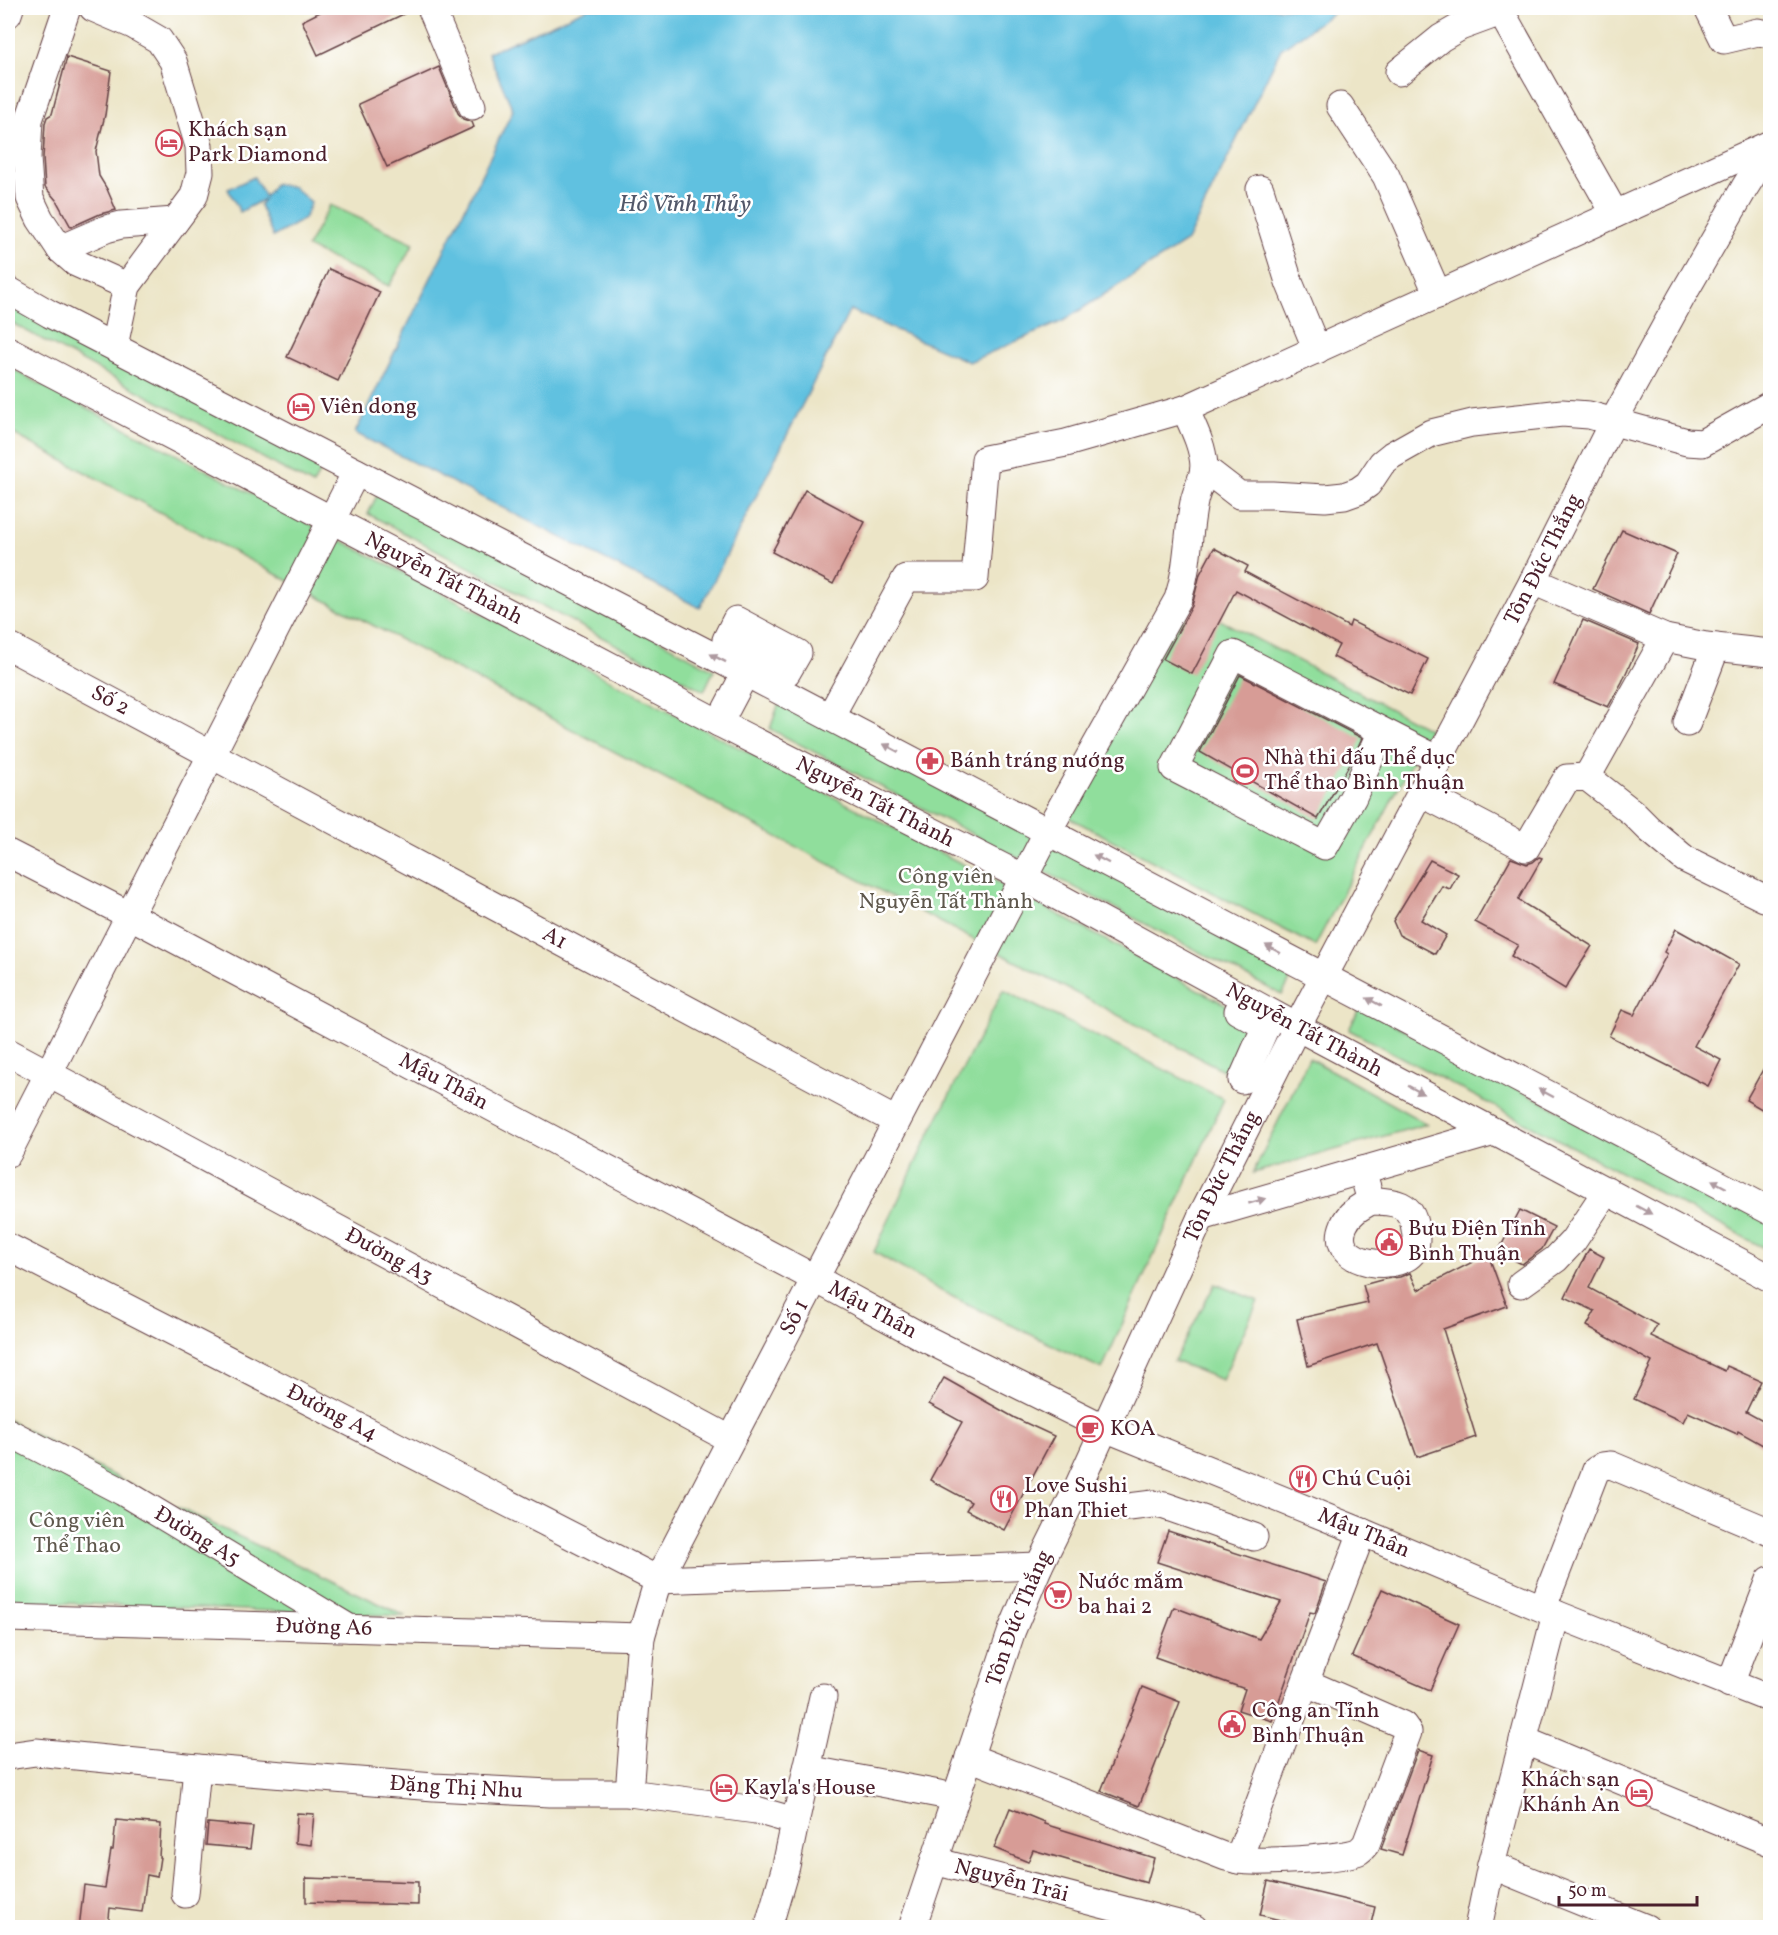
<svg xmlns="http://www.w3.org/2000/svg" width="1778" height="1935" viewBox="0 0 1778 1935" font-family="Vollkorn,serif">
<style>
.green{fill:#90de9c;stroke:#6d7e64;stroke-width:1.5}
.water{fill:#61c1e0;stroke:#567086;stroke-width:1.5}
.building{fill:#d79c96}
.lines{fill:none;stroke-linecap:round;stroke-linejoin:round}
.minor-casing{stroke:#623d42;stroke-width:29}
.minor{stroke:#fff;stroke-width:27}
.oneway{fill:#ae9aa0}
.labels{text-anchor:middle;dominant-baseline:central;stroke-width:5;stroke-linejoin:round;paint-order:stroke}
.poi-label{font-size:22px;fill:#4a1f2b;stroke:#fff;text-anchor:start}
.street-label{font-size:22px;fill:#4a1f2b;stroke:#fff}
.park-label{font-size:22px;fill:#5f584d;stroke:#fff}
.water-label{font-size:24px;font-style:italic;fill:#52586a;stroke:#fff}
</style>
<rect width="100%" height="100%" fill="#fff"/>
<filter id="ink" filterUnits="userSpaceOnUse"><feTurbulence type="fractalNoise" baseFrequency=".0167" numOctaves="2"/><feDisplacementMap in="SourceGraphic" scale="12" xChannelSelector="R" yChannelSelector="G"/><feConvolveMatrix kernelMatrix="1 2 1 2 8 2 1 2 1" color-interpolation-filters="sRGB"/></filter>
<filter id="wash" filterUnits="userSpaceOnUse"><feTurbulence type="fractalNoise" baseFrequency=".008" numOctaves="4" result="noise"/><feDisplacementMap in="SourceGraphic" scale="24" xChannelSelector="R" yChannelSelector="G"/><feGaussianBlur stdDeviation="1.35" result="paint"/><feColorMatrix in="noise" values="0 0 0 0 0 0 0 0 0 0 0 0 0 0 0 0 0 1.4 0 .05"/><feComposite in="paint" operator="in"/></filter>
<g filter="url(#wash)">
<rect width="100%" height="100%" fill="#ece5c7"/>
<!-- green -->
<g class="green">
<path d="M330,205l84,38 -25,43 -82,-39z"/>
<path d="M8,293l317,168 -12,24 -305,-164z"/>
<path d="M8,367l1014,528 244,131 -24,54 -929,-486 -305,-163z"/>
<path d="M381,487l333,183 -10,21 -336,-177z"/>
<path d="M1174,596l255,133 -114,217 -255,-133z"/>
<path d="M780,700l514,273 -12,22 -512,-266z"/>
<path d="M1003,990l221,109 -122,270 -159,-77 -69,-40 49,-105z"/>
<path d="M1360,1007l410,213v31l-421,-221z"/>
<path d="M1309,1058l118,66 -174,49z"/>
<path d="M1215,1284l43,17 -36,79 -48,-19z"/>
<path d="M8,1420l115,61 282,135 -397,-15z"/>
</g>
<!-- water -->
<g class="water">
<path d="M588,8h752l-59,41 -94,192 -124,80 -94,41 -119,-52 -150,298 -345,-175 158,-323 -25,-57z"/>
<path d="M254,177l11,20 9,-13 19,3 18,15 -7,17 -31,18 -13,-32 4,-6 -24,13 -12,-23z"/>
</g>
<g id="blocks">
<!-- building -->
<g class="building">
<path d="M328,8h88l-98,47 -16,-34z"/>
<path d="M67,57l44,14 -6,44 -9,36 3,25 8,13 9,21 -16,4 -29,13 -15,-27 -11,-13 -2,-29 2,-35 2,-6 5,-3z"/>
<path d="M439,67l19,46 5,6 9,3 2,5 -87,40 -29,-63z"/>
<path d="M329,269l51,23 -42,89 -51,-24z"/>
<path d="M805,490l60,32 -32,62 -61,-32z"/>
<path d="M1622,530l55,24 -28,60 -56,-25z"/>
<path d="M1214,548l34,18 -3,6 104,55 2,-6 77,38 -18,36 -77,-38 6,-12 -103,-55 -44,84 -29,-15 29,-53 8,-32z"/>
<path d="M1583,620l56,24 -17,38 -14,25 -54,-23z"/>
<path d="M1240,675l122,63 -11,24 -33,57 -118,-67z"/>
<path d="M1539,857l3,1 -24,42 74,46 -27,43 -54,-33 7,-11 -43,-23 36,-64 16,6 6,-2z"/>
<path d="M1430,860l28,14 -8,15 -8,-3 -21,34 25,15 -11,19 -36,-19 -6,-14z"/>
<path d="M1676,929l63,35 -45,82 27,14 -13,26 -99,-50 13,-26 12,5 33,-61 -3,-2z"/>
<path d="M1770,1057v57l-24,-14z"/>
<path d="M1520,1210l34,17 -12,22 -20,15 -24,-12z"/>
<path d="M1589,1249l15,8 -15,31 68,37 -6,11 74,35 2,-5 34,15 -15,31 24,13v24l-32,-18 -1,3 -49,-22 -5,10 -49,-23 18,-37 -65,-36 8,-15 -30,-14z"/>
<path d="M1488,1254l19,52 -64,23 33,108 -59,20 -40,-114 -69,23 -11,-47 71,-16 -5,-18 22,-6 15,-2 10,-4 8,17z"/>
<path d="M944,1378l71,40 39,18 -50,94 -38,-20 5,-8 -41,-22 32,-58 -33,-18z"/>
<path d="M1168,1531l158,51 -11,31 -5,-1 -38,109 -34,-11 7,-21 -90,-32 19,-50 85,32 22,-37 -124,-40z"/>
<path d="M1382,1589l77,35 -29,66 -78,-34z"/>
<path d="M1142,1687l38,15 -41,104 -38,-15z"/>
<path d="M1418,1750l15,5 -31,100 -21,-6z"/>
<path d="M1010,1808l34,14v2l110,34 -7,25 -114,-33 -5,12 -34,-14z"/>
<path d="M297,1813l17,1 -3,31 -16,-2z"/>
<path d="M116,1820l45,4 -2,33h1l-3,20 -10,-2 -5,37 -32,-4 -2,20h-29l5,-43 21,3 6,-38h2z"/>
<path d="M208,1823l45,4 -3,22 -44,-4z"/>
<path d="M306,1878l112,4v23l-112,-3z"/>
<path d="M1268,1881l107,26 -5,21h-58l-52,-13z"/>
</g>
</g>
</g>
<g filter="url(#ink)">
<use href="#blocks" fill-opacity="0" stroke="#623d42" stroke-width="1.5"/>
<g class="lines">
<defs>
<g id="minor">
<path d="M67,8l-38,112 -2,38 3,40 10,21 20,30 16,14 51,23"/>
<path d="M93,8l40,17 26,15 14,21 26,85 1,27 -6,23 -67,90 -13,60"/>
<path d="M431,8l41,98"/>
<path d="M1708,8l16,32 34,-8 12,2"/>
<path d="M1501,12l114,202"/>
<path d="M8,14l2,-6"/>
<path d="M1399,72l42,-34 19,-11 41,-15 4,-4"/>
<path d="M1340,106l46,70 52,119"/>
<path d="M1260,189l29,93 28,68"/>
<path d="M60,249l46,-20 15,-4 54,-4"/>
<path d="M8,290l42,24 696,359 1024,538"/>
<path id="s1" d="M8,350l711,373 305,155 273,149 473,251"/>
<path d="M1204,468l35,27h33l53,3 19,-2 14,-5 10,-7 14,-21 10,-8 39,-22 41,-10 90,-10 27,2 98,27 15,1 68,-38"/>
<path d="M1533,581l132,57 41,8 64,7"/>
<path id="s2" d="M8,646l888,475"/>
<path d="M830,717l76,-139h69l10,-119 81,-16 119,-34 585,-265"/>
<path d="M719,723l36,-68 32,17 11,-19 -62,-33 -10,20 29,15"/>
<path d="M1687,723l29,-76"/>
<path d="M1382,731l-29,66 -28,49 -151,-78 59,-114 149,77 57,29"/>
<path d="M1587,777l78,-139"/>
<path d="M1421,793l105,55 41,-70 20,-1 46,36 16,16 36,30 79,39 6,1"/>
<path id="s3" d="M8,853l121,62 685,363 110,60 181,90 257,104 194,82 214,85"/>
<path d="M1238,1011l28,15 -24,54"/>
<path id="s4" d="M8,1052l722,387"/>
<path d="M8,1153l348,-681"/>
<path d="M1362,1170l9,31c23,0 41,2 44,28 1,6 2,13 0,18 -9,28 -89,20 -71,-22 5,-12 16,-18 27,-24"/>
<path d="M1201,1217l293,-85"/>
<path id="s5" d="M8,1247l650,333 381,-14"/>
<path d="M1521,1284l35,-25 17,-18 34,-51"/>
<path id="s6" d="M8,1432l115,60 226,136"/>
<path d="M1076,1491l38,15 15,1 24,-3 12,2 89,31"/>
<path d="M1543,1607l53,-137 7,-4 8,-1 159,67"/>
<path id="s7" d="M8,1618l633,19"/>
<path d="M1730,1684l40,-104"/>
<path d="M1523,1740l247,102"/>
<path id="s8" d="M8,1756l28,-4 161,16 237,19 116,6h79l127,17 28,8 11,5 -9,43 -18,62"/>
<path d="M969,1757l257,100 12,3 124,-328"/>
<path d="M807,1769l148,28"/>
<path id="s9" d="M629,1793l12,-156 17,-57 390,-749 130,-232c11,-33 9,-63 16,-97 2,-11 10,-25 10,-36 -1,-20 -11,-39 -19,-57"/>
<path d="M795,1823l28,-126"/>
<path d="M1238,1860c17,3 107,-1 121,-9 3,-2 4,-4 7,-7l42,-112 -5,-7 -96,-42"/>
<path id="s10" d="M934,1861l260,67"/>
<path d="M1491,1865l155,63"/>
<path d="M185,1894l12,-126"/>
<path id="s11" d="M912,1928l100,-298 27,-64 37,-75 125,-274 96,-190 236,-446 80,-159 68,-124 64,-111 25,-40"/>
<path d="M1478,1928l13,-63 65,-251"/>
</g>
</defs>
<!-- minor casing -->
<use href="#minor" class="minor-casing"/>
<!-- minor -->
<use href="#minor" class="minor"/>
</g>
<!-- one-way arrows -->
<defs><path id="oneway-solid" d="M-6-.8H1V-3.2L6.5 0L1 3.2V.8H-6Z" transform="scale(1.5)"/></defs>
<g class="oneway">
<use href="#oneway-solid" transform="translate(718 658) rotate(-153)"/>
<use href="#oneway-solid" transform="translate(891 748) rotate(-152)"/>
<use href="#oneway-solid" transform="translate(1101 859) rotate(-152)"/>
<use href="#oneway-solid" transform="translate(1273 949) rotate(-152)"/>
<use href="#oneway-solid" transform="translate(1374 1002) rotate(-152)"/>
<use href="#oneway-solid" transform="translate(1416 1090) rotate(28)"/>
<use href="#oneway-solid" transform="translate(1546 1093) rotate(-152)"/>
<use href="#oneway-solid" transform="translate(1719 1184) rotate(-152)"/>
<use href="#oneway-solid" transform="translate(1257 1201) rotate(-16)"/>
<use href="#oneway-solid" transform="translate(1644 1210) rotate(28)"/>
</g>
</g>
<!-- icons -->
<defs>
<symbol id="hotel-ring" viewBox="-11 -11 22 22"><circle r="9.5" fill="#fff" stroke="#d1495b" stroke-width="1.5"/><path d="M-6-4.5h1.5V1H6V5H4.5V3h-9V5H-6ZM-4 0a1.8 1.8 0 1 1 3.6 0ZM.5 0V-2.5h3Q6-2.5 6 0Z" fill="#d1495b"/></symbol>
<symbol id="pharmacy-ring" viewBox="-11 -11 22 22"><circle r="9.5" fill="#fff" stroke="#d1495b" stroke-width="1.5"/><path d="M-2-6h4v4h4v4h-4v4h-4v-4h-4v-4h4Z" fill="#d1495b"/></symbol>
<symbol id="stadium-ring" viewBox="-11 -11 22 22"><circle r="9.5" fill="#fff" stroke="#d1495b" stroke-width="1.5"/><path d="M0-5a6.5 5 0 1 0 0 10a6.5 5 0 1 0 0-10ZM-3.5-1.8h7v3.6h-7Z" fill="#d1495b"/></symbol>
<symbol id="civic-ring" viewBox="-11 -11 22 22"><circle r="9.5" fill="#fff" stroke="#d1495b" stroke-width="1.5"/><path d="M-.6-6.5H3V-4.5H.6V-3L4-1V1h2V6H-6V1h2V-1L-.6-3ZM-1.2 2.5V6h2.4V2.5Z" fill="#d1495b"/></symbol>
<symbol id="cafe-ring" viewBox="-11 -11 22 22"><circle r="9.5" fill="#fff" stroke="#d1495b" stroke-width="1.5"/><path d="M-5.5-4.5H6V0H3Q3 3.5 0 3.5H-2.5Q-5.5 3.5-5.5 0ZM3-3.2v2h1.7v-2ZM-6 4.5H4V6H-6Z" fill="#d1495b"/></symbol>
<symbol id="restaurant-ring" viewBox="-11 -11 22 22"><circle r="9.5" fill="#fff" stroke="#d1495b" stroke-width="1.5"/><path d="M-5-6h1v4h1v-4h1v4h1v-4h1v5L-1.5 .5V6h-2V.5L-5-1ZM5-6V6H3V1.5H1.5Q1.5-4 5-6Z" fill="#d1495b"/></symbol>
<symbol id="supermarket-ring" viewBox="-11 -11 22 22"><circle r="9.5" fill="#fff" stroke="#d1495b" stroke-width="1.5"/><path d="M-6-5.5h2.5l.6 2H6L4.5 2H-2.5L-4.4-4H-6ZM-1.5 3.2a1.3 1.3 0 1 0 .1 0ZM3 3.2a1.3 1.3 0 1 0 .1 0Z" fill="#d1495b"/></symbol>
</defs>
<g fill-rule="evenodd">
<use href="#hotel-ring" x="154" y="128" width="30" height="30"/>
<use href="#hotel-ring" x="286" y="392" width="30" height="30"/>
<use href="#pharmacy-ring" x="915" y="746" width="30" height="30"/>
<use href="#stadium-ring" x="1230" y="756" width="30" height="30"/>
<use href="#civic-ring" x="1374" y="1227" width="30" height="30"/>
<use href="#cafe-ring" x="1075" y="1414" width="30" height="30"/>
<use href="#restaurant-ring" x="1288" y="1464" width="30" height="30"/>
<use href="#restaurant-ring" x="989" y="1484" width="30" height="30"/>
<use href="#supermarket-ring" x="1043" y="1580" width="30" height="30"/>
<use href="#civic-ring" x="1217" y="1709" width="30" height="30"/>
<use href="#hotel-ring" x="709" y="1773" width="30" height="30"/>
<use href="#hotel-ring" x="1624" y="1778" width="30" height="30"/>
</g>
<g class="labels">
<!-- poi labels -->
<g class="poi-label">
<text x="188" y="130">Khách sạn<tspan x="188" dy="25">Park Diamond</tspan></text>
<text x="320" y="407">Viên dong</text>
<text x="1264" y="758">Nhà thi đấu Thể dục<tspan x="1264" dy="25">Thể thao Bình Thuận</tspan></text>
<text x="950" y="761">Bánh tráng nướng</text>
<text x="1408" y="1229">Bưu Điện Tỉnh<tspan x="1408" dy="25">Bình Thuận</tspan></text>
<text x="1110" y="1429">KOA</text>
<text x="1322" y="1479">Chú Cuội</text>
<text x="1024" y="1486">Love Sushi<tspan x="1024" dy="25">Phan Thiet</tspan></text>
<text x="1078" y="1582">Nước mắm<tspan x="1078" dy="25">ba hai 2</tspan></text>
<text x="1252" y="1711">Công an Tỉnh<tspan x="1252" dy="25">Bình Thuận</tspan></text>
<text x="1620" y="1780" text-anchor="end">Khách sạn<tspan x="1620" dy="25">Khánh An</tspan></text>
<text x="744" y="1788">Kayla's House</text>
</g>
<!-- street labels -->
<g class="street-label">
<text stroke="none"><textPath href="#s11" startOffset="1510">Tôn Đức Thắng</textPath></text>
<text stroke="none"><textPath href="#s1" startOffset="492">Nguyễn Tất Thành</textPath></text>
<text stroke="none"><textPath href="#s2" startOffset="116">Số 2</textPath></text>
<text stroke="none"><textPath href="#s1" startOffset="978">Nguyễn Tất Thành</textPath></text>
<text stroke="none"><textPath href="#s2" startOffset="620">A1</textPath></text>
<text stroke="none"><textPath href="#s1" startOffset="1464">Nguyễn Tất Thành</textPath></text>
<text stroke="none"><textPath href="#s3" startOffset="492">Mậu Thân</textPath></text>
<text stroke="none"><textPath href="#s11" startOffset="814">Tôn Đức Thắng</textPath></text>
<text stroke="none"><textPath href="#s4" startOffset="432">Đường A3</textPath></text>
<text stroke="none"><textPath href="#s3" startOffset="978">Mậu Thân</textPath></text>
<text stroke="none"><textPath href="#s9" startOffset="512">Số 1</textPath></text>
<text stroke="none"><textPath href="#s5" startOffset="364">Đường A4</textPath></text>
<text stroke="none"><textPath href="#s3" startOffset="1518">Mậu Thân</textPath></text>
<text stroke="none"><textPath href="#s6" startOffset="216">Đường A5</textPath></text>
<text stroke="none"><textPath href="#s11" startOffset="328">Tôn Đức Thắng</textPath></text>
<text stroke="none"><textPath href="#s7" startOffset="316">Đường A6</textPath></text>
<text stroke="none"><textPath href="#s8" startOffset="450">Đặng Thị Nhu</textPath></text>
<text stroke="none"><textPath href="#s10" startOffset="80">Nguyễn Trãi</textPath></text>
</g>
<!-- park labels -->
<g class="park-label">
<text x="946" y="877">Công viên<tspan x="946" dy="25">Nguyễn Tất Thành</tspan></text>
<text x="77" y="1521">Công viên<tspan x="77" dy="25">Thể Thao</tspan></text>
</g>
<!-- water labels -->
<g class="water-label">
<text x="685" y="205">Hồ Vĩnh Thủy</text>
</g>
</g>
<!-- margin -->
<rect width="1778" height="1935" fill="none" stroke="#fff" stroke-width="30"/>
<!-- scale -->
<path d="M1559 1896v9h138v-9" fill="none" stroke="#4a1f2b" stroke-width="3"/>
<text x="1568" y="1896" font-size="18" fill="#4a1f2b" stroke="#ffffff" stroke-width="4.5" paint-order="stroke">50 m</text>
</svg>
